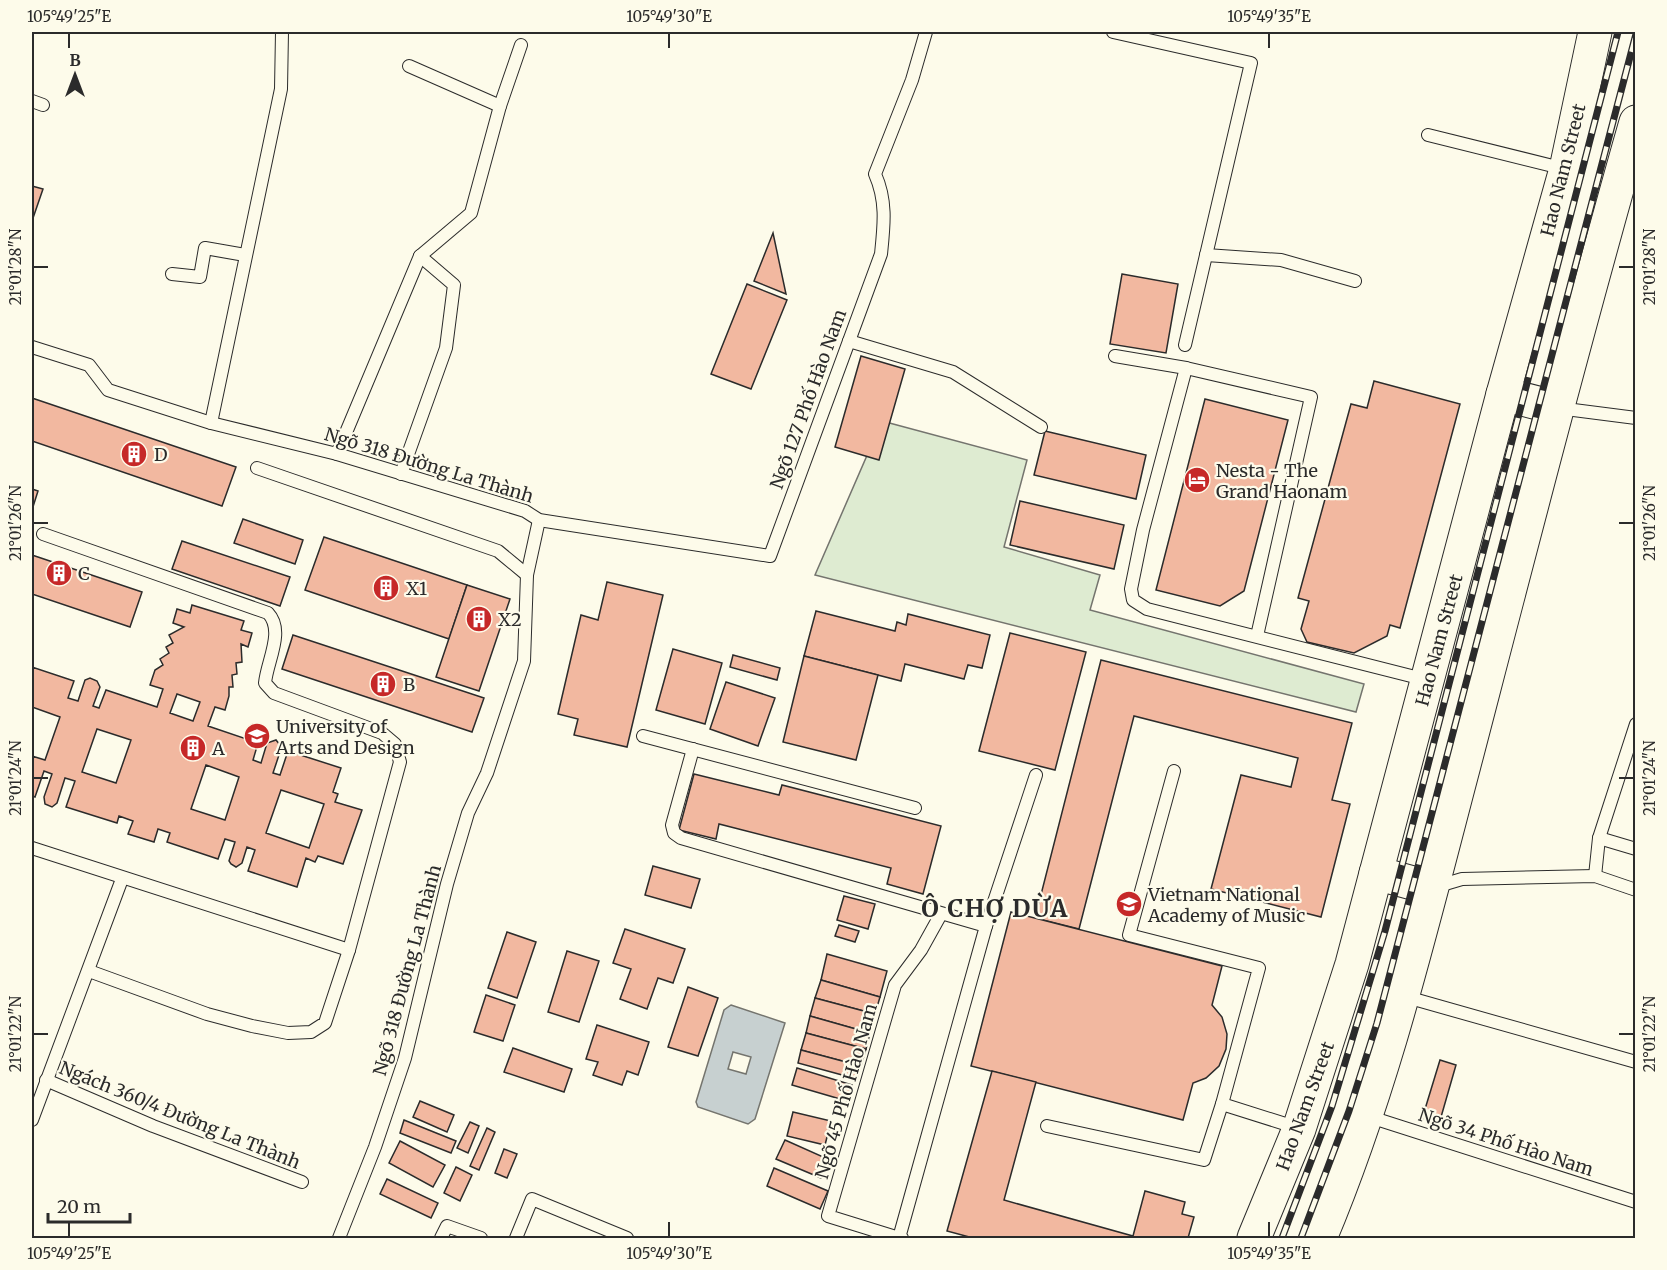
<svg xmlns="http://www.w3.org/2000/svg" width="1667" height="1270" viewBox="0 0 1667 1270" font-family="Merriweather,serif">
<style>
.green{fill:#deebd1;stroke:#74746e;stroke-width:1.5}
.water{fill:#c7d0d0;stroke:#74746e;stroke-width:1.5;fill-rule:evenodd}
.building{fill:#f2b8a0;stroke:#2b2b2b;stroke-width:1.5;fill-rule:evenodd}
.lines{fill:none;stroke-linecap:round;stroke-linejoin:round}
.service-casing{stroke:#2b2b2b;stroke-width:14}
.secondary-casing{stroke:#2b2b2b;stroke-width:35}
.service{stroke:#fdfbea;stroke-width:12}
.secondary{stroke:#fdfbea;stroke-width:33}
.rail-casing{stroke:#2b2b2b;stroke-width:7}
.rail{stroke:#fdfbea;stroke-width:4.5;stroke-dasharray:14;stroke-linecap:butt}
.ticks{fill:none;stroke:#2b2b2b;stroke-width:2}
.labels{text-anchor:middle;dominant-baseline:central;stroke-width:4.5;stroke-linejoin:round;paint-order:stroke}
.street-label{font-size:18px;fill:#2b2b2b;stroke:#fdfbea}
.poi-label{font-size:18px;fill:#2b2b2b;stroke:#fdfbea;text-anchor:start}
.district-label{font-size:24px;font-weight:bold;letter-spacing:1.5px;fill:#2b2b2b;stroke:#fdfbea}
.neatline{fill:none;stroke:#2b2b2b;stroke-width:2}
.ticks-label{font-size:15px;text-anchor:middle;fill:#2b2b2b}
</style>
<rect width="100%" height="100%" fill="#fdfbea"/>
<!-- green -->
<path class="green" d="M882,421l145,39 -23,87 96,28 -10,35 274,74 -8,28 -541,-137z"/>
<!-- water -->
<path class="water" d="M731,1005l54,18 -30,96 -7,5 -50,-17 -2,-5 28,-92zM733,1052l18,5 -5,17 -18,-5z"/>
<!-- building -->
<g class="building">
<path d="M32,186l11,3 -11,32z"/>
<path d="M773,233l13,61 -32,-13z"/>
<path d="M1122,274l56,10 -12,69 -56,-9z"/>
<path d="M747,284l40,16 -36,89 -40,-15z"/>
<path d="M861,356l44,13 -26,91 -44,-13z"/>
<path d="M1374,381l86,23 -60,224 -10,-3 -3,11 -33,17 -47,-11 -6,-13 8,-28 -11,-3 53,-194 16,4z"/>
<path d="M32,398l204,69 -14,39 -190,-65z"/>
<path d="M1205,399l83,21 -44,171 -24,15 -64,-16z"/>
<path d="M1045,431l101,24 -10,44 -102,-24z"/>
<path d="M32,489l6,2 -6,19z"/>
<path d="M1020,501l104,24 -10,44 -104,-24z"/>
<path d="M243,519l60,21 -8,24 -61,-21z"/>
<path d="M324,537l143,48 -18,54 -144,-49z"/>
<path d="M182,541l108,36 -10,29 -108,-37z"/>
<path d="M32,555l110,37 -12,35 -98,-33z"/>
<path d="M607,582l56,13 -36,152 -53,-12 4,-16 -20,-5 23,-99 17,5z"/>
<path d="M467,585l43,14 -31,92 -43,-14z"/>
<path d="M192,605l52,16 -3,9 11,3 -4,14 -7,-3 1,18 -6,1 1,11 -5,1 1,12h-4v9l-4,14 -10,-3 -7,19 50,17 -5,17 8,3 6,-20 9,-3 4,5v7l-7,21 7,2 8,-24 53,17 -8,24 5,2 -3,8 27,8 -19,54 -25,-8 -3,6 -9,-4 -9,29 -49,-16 7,-21 -8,-3 -5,16 -6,4 -5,-3 -2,-3 6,-19 -10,-3 -7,20 -51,-17 3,-9 -12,-4 -4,13 -26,-8 5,-13 -14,-5 -2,7 -51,-16 9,-26 -10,-3 -8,25 -5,4 -7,-3 -1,-7 8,-23 -8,-3 -9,26 -3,-1v-40l13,4 15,-43 -28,-10v-40l42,14 -6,17 10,3 7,-21 5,-2 7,3 3,6 -7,19 6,2 7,-18 51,17 6,-18 -13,-4 5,-15 8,-5 -3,-6 9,-6 -3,-6 7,-4 -4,-8 15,-8 -11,-4 4,-14 13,4zM177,694l23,8 -7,19 -23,-8zM97,729l34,11 -15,43 -34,-11zM206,765l33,12 -14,43 -34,-11zM281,790l43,14 -15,44 -43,-15z"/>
<path d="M816,611l79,20 2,-9 9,3 2,-11 82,21 -8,33 -14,-3 -4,14 -59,-15 -4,17 -97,-25z"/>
<path d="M1010,633l76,19 -31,118 -76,-19z"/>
<path d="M293,635l191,63 -12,34 -190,-63z"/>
<path d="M673,649l49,14 -17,61 -49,-14z"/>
<path d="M733,655l47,13 -3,12 -47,-13z"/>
<path d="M804,656l74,19 -22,85 -73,-18z"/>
<path d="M1101,660l251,63 -20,77 18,4 -29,113 -110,-28 30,-114 50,12 7,-29 -164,-42 -55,213 -44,-11z"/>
<path d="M726,682l49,16 -17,48 -48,-17z"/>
<path d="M694,774l85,21 3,-10 159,41 -18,68 -36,-10 4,-16 -172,-44 -3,15 -37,-9z"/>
<path d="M653,866l47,13 -9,29 -46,-13z"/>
<path d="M844,896l31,8 -7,25 -31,-9z"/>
<path d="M1011,912l211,54 -10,39 10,12 5,17 -1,15 -7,17 -13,12 -13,5 -10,37 -212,-54z"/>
<path d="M839,925l20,6 -4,11 -20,-6z"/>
<path d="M625,929l60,20 -12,34 -15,-5 -11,31 -27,-10 11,-30 -18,-6z"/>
<path d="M507,932l29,10 -19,56 -29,-10z"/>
<path d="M567,951l32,10 -20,61 -31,-10z"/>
<path d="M827,954l60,17 -7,26 -59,-17z"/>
<path d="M821,980l59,17 -5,17 -60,-16z"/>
<path d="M688,987l30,11 -20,58 -30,-9z"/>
<path d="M486,995l29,10 -12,36 -29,-9z"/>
<path d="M815,998l60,16 -5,19 -60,-17z"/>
<path d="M810,1016l60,17 -4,16 -60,-16z"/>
<path d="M597,1025l52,17 -11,33 -11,-4 -5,14 -29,-10 5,-13 -12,-3z"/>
<path d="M806,1033l60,16 -5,17 -60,-16z"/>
<path d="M513,1048l59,21 -8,23 -60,-20z"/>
<path d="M801,1050l60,16 -4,13 -59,-16z"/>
<path d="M1440,1060l16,5 -17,59 -17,-5z"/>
<path d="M797,1068l55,17 -5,16 -55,-16z"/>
<path d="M992,1071l44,11 -32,118 129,36 12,-45 40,11 -3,12 12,3 -6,21h-215l-26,-7z"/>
<path d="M420,1101l34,14 -7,17 -34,-15z"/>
<path d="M793,1112l38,9 -6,24 -38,-9z"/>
<path d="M404,1120l52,21 -5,12 -51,-20z"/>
<path d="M470,1122l9,4 -11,27 -11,-5z"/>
<path d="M487,1128l8,4 -16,38 -9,-4z"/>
<path d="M785,1140l45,20 -9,18 -45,-19z"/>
<path d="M400,1141l45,24 -12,22 -44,-24z"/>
<path d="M504,1149l13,5 -10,24 -12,-5z"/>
<path d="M456,1167l16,8 -12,26 -16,-8z"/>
<path d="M774,1168l54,23 -8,18 -53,-23z"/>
<path d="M387,1179l51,24 -7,15 -51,-24z"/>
</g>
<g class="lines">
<defs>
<g id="service">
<path d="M1113,32l138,31 -66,282"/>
<path d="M409,66l91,40"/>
<path d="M32,101l11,4"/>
<path d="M1428,135l137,34"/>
<path d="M1206,255l75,5 74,21"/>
<path d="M172,274l28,3 5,-29 40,7"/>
<path d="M849,341l104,31 88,55"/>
<path d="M32,347l57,18 19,25 103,33 126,31 188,57 14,9 231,36 111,-302c3,-29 6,-53 -6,-80l37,-94 14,-48"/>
<path d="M1115,356l71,12 -43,162 -12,59 2,11 14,9 280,71"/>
<path d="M1186,368l125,29 -54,239"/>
<path d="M1558,408l78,10"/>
<path d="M211,423l70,-334 1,-57"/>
<path d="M337,454l83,-198 51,-43 29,-107 21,-61"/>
<path d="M257,468l241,83 29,24"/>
<path d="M401,474l45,-126 8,-63 -34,-29"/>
<path d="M43,534l225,79c17,18 -1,48 -3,70l9,10 108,40 13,11 5,18 -51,188 -24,73 -14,9 -23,1 -36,-7 -45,-12 -118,-43"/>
<path d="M643,736l272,72"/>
<path d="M693,749l-21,76 2,8 7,5 305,88 -87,312h3"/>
<path d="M1174,771l-45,164 130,33 -37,136 76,24"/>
<path d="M1599,838l37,11"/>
<path d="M32,848l317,102"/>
<path d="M1595,876l4,-38 37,-114"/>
<path d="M1435,887l27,-8 133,-3 41,14"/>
<path d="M986,926l50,-151"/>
<path d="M1403,996l233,66"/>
<path d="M46,1080l107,46 149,56"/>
<path d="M1367,1116l269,86"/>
<path d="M32,1120l90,-241"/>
<path d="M1047,1126l157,34 18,-56"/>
<path d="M339,1238l36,-91 30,-89 42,-174 21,-71 19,-40 37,-112 3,-86 12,-55"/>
<path d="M441,1238l6,-12 34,12"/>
<path d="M516,1238l16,-39 95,39"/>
<path d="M899,1238l-71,-22 67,-231 26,-35 20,-36"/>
</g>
<g id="secondary">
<path d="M1503,394l54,14"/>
<path d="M1376,873l55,15"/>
<path d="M1254,1238l45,-109 53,-165 151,-570 63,-225 29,-137"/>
<path d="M1320,1238c64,-152 102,-314 144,-473 56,-215 111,-429 172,-643"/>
</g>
</defs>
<!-- service casing -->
<use href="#service" class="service-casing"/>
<!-- secondary casing -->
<use href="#secondary" class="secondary-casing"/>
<!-- service -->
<use href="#service" class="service"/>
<!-- secondary -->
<use href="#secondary" class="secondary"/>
<defs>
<g id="rail">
<path d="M1282,1238l50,-132 53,-175 233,-899"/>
<path d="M1301,1238l48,-127 28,-88 259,-989"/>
</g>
</defs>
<!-- rail casing -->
<use href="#rail" class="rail-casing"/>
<!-- rail -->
<use href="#rail" class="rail"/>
</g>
<!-- ticks -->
<path class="ticks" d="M69,33v15M669,33v15M1269,33v15M33,267h15M1619,267h15M33,523h15M1619,523h15M33,778h15M1619,778h15M33,1034h15M1619,1034h15M69,1222v15M669,1222v15M1269,1222v15"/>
<!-- icons -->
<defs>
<symbol id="building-disc" viewBox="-11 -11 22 22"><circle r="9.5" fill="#c62828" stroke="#fdfbea"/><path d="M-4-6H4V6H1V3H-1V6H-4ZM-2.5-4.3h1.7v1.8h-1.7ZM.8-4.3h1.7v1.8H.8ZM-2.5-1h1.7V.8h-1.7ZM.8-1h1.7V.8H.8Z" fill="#fff"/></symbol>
<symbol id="hotel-disc" viewBox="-11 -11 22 22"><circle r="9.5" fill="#c62828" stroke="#fdfbea"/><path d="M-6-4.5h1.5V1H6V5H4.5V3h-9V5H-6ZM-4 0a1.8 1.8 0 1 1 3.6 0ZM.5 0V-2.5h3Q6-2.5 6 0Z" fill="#fff"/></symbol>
<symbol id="university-disc" viewBox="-11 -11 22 22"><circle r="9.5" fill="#c62828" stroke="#fdfbea"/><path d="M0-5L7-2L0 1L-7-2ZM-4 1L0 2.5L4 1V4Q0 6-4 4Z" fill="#fff"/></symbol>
</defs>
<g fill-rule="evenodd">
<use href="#building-disc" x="119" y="439" width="30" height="30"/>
<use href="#hotel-disc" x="1182" y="465" width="30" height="30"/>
<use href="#building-disc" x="44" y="558" width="30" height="30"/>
<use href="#building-disc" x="371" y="573" width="30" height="30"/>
<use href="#building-disc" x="464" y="604" width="30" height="30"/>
<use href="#building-disc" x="368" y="669" width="30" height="30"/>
<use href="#university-disc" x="242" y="721" width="30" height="30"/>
<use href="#building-disc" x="178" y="733" width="30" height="30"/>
<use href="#university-disc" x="1114" y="889" width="30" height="30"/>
</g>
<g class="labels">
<!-- street labels -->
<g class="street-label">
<text transform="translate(1563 170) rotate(-76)">Hao Nam Street</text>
<text transform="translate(808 399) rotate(-70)">Ngõ 127 Phố Hào Nam</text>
<text transform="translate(429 465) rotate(17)">Ngõ 318 Đường La Thành</text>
<text transform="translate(1439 640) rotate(-75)">Hao Nam Street</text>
<text transform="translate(407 970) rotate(-75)">Ngõ 318 Đường La Thành</text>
<text transform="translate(846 1091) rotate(-74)">Ngõ 45 Phố Hào Nam</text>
<text transform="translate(1305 1106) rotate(-70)">Hao Nam Street</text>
<text transform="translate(180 1115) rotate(22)">Ngách 360/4 Đường La Thành</text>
<text transform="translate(1506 1142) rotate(18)">Ngõ 34 Phố Hào Nam</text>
</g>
<!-- poi labels -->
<g class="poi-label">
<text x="154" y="454">D</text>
<text x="1216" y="470">Nesta - The<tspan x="1216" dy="21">Grand Haonam</tspan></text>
<text x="78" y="573">C</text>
<text x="406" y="588">X1</text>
<text x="498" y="619">X2</text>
<text x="403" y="684">B</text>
<text x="276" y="726">University of<tspan x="276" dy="21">Arts and Design</tspan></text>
<text x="212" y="748">A</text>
<text x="1148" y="894">Vietnam National<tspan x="1148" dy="21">Academy of Music</tspan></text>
</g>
<!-- district labels -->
<g class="district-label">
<text x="995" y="908">Ô CHỢ DỪA</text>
</g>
</g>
<!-- border -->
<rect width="1667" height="1270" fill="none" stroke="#fdfbea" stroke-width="66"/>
<!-- north arrow -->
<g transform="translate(75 75)" stroke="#fdfbea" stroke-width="4.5" paint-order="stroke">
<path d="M0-4.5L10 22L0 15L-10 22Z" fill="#2b2b2b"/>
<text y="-9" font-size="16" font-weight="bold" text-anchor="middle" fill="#2b2b2b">B</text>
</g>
<!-- scale -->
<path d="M48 1213v9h82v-9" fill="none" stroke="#2b2b2b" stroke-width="3"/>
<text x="57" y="1213" font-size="18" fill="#2b2b2b" stroke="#fdfbea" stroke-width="4.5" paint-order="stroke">20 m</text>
<rect x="33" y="33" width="1601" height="1204" class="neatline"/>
<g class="ticks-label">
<text x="69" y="22">105°49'25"E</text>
<text x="669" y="22">105°49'30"E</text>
<text x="1269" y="22">105°49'35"E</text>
<text transform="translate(16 267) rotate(-90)" y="5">21°01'28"N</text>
<text transform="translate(1650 267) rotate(-90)" y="5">21°01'28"N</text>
<text transform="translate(16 523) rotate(-90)" y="5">21°01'26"N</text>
<text transform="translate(1650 523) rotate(-90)" y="5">21°01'26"N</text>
<text transform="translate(16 778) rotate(-90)" y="5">21°01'24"N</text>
<text transform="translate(1650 778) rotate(-90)" y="5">21°01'24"N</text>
<text transform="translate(16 1034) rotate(-90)" y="5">21°01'22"N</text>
<text transform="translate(1650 1034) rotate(-90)" y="5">21°01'22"N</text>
<text x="69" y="1259">105°49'25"E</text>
<text x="669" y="1259">105°49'30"E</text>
<text x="1269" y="1259">105°49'35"E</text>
</g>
</svg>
